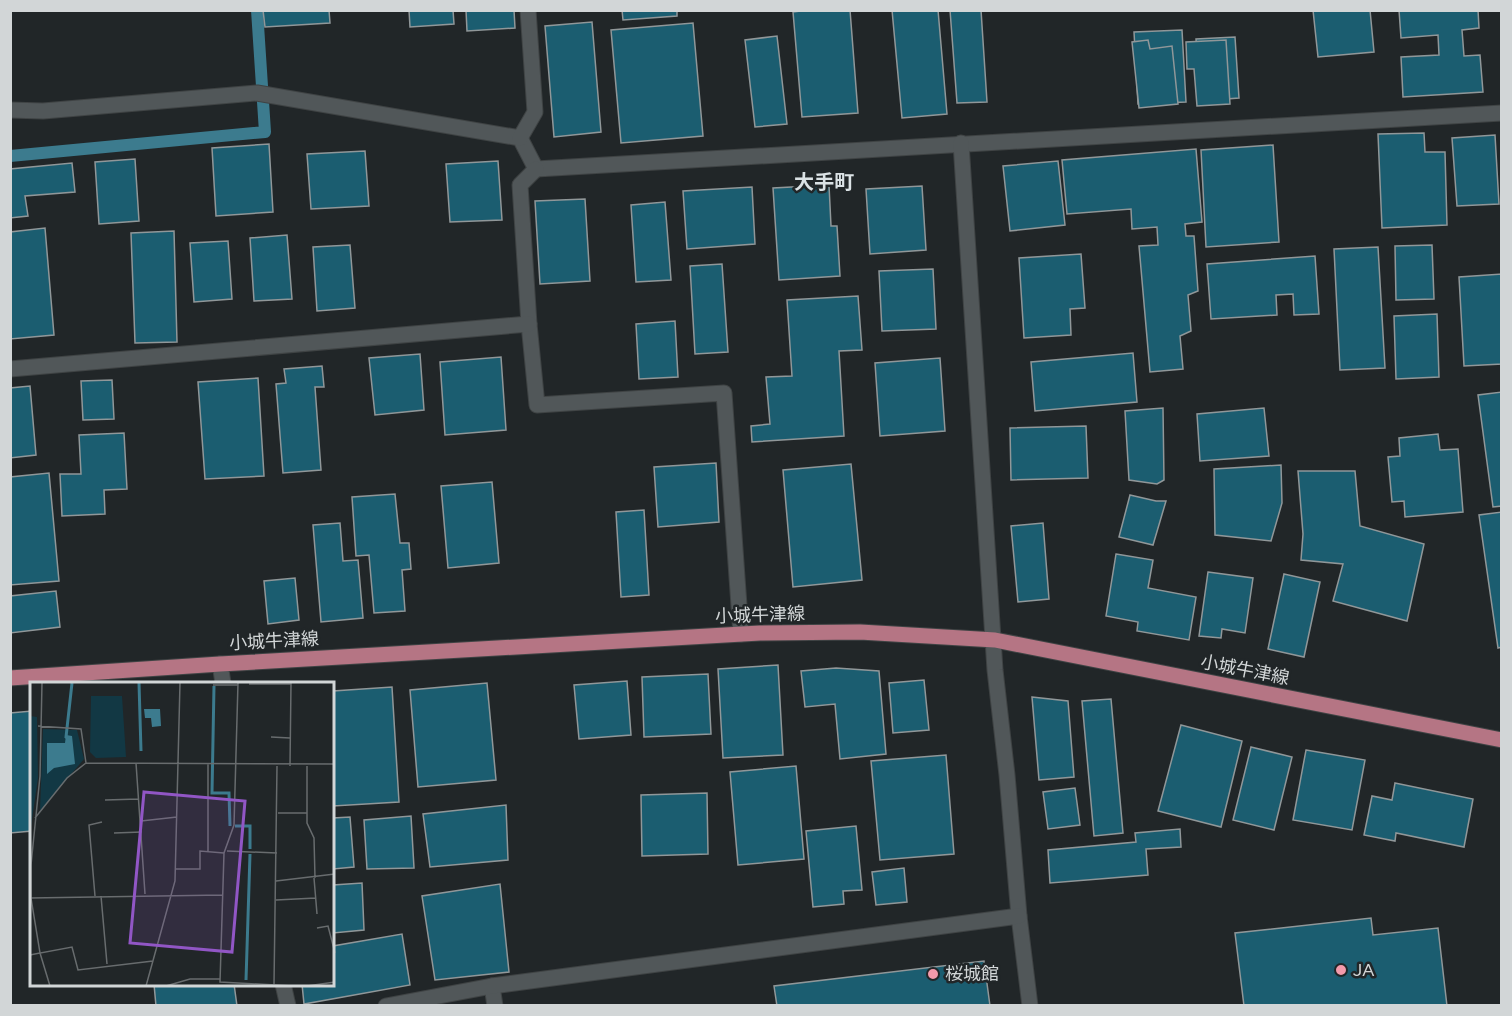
<svg xmlns="http://www.w3.org/2000/svg" width="1512" height="1016" viewBox="0 0 1512 1016" font-family="Figtree,'Noto Sans JP',sans-serif">
<style>
.lines{fill:none;stroke-linecap:round;stroke-linejoin:round}
.stream{stroke:#3c7b8e;stroke-width:12}
.building{fill:#1b5d70;stroke:#909799;stroke-width:1.5}
.minor-casing{stroke:#3f4344;stroke-width:17}
.major-casing{stroke:#3f4344;stroke-width:17}
.minor{stroke:#515759;stroke-width:15}
.major{stroke:#b57584;stroke-width:15}
.poi-dot{fill:#f39aab;stroke:#212628;stroke-width:2}
.labels{text-anchor:middle;dominant-baseline:central;stroke-width:5;stroke-linejoin:round;paint-order:stroke}
.street-label{font-size:18px;fill:#d2d6d7;stroke:#212628}
.poi-label{font-size:18px;fill:#d2d6d7;stroke:#212628;text-anchor:start}
.neighbourhood-label{font-size:20px;font-weight:bold;fill:#dbe2e5;stroke:#212628}
.inset-river{fill:none;stroke:#3c7b8e;stroke-width:3}
.inset-road{fill:none;stroke:#686c6e;stroke-width:1.5}
.view{fill:#9156c5;fill-opacity:0.15;stroke:#9156c5;stroke-width:3}
.inset-edge{fill:none;stroke:#d2d6d7;stroke-width:3}
</style>
<rect width="100%" height="100%" fill="#212628"/>
<g class="lines">
<!-- stream -->
<path class="stream" d="M10,156l255,-24 -8,-122"/>
</g>
<!-- building -->
<g class="building">
<path d="M263,10h66l1,13 -65,4z"/>
<path d="M409,10h44l1,14 -44,3z"/>
<path d="M466,10h48l1,18 -48,3z"/>
<path d="M622,10h55v6l-54,4z"/>
<path d="M808,10h42l8,103 -56,4 -9,-105z"/>
<path d="M892,10h46l9,104 -45,4z"/>
<path d="M950,10h31l6,92 -30,1z"/>
<path d="M1313,10h57l4,42 -56,5z"/>
<path d="M1399,10h79l1,18 -17,2 2,26 16,-1 3,37 -80,5 -2,-40 38,-2 -1,-20 -37,3z"/>
<path d="M592,22l9,110 -47,5 -9,-111z"/>
<path d="M693,23l10,113 -82,7 -10,-113z"/>
<path d="M1182,30l4,72 -48,2 -4,-72z"/>
<path d="M777,36l10,88 -32,3 -10,-87z"/>
<path d="M1235,37l4,61 -39,3 -4,-62z"/>
<path d="M1148,40l2,9 22,-3 6,58 -39,4 -7,-66z"/>
<path d="M1226,40l4,64 -33,2 -3,-37h-7l-1,-27z"/>
<path d="M1424,133l1,19h20l2,73 -65,3 -4,-94z"/>
<path d="M1495,135l4,69 -42,2 -5,-68z"/>
<path d="M269,144l4,68 -57,4 -4,-68z"/>
<path d="M1273,145l6,97 -73,5 -5,-97z"/>
<path d="M1196,149l6,73 -17,2 1,12h8l4,55 -10,4 3,36 -11,5 3,33 -33,3 -11,-126 19,-1 -1,-18 -25,2 -1,-20 -64,5 -5,-54z"/>
<path d="M365,151l4,55 -58,3 -4,-55z"/>
<path d="M135,159l4,62 -40,3 -4,-62z"/>
<path d="M498,161l4,59 -52,2 -4,-58z"/>
<path d="M1058,161l7,64 -55,6 -7,-65z"/>
<path d="M72,163l3,29 -50,4 3,20 -18,2v-49z"/>
<path d="M829,185l2,41h6l3,50 -61,4 -6,-92z"/>
<path d="M922,186l4,64 -56,4 -4,-65z"/>
<path d="M752,187l3,57 -68,5 -4,-58z"/>
<path d="M585,199l5,82 -50,3 -5,-83z"/>
<path d="M665,202l6,78 -35,2 -5,-77z"/>
<path d="M45,228l9,107 -44,4v-107z"/>
<path d="M174,231l3,111 -42,1 -4,-110z"/>
<path d="M287,235l5,64 -38,2 -4,-63z"/>
<path d="M228,241l4,58 -38,3 -4,-59z"/>
<path d="M350,245l5,63 -38,3 -4,-64z"/>
<path d="M1432,245l2,54 -38,1 -1,-54z"/>
<path d="M1378,247l7,121 -45,2 -6,-121z"/>
<path d="M1081,254l4,54 -15,1 1,26 -47,3 -5,-80z"/>
<path d="M1315,256l4,58 -25,1 -1,-21 -17,1 1,20 -66,4 -4,-55z"/>
<path d="M722,264l6,88 -33,2 -5,-88z"/>
<path d="M933,269l3,60 -54,2 -3,-60z"/>
<path d="M1502,274v90l-38,2 -5,-89z"/>
<path d="M858,296l4,54 -23,1 5,85 -92,6 -1,-16 19,-2 -4,-47 26,-1 -5,-76z"/>
<path d="M1437,314l2,63 -43,2 -2,-63z"/>
<path d="M675,321l3,56 -39,2 -3,-55z"/>
<path d="M1133,353l4,49 -102,9 -4,-49z"/>
<path d="M420,354l4,56 -49,5 -6,-57z"/>
<path d="M501,357l5,73 -61,5 -5,-73z"/>
<path d="M940,358l5,73 -65,5 -5,-73z"/>
<path d="M322,366l2,21h-9l6,83 -38,3 -7,-89 10,-1 -2,-14z"/>
<path d="M258,378l6,98 -59,3 -7,-97z"/>
<path d="M112,380l2,39 -31,1 -2,-39z"/>
<path d="M30,386l6,69 -26,3v-70z"/>
<path d="M1502,392v114l-9,1 -15,-112z"/>
<path d="M1163,408l1,72 -7,4 -28,-4 -4,-69z"/>
<path d="M1264,408l5,48 -69,5 -3,-47z"/>
<path d="M1086,426l2,52 -77,2 -1,-52z"/>
<path d="M124,433l3,56 -23,1 1,24 -43,2 -2,-42h21l-2,-39z"/>
<path d="M1438,434l2,16 18,-1 5,63 -58,5 -1,-16 -12,1 -4,-45 12,-1 -1,-18z"/>
<path d="M716,463l3,59 -61,5 -4,-60z"/>
<path d="M851,464l11,116 -69,7 -10,-117z"/>
<path d="M1281,465l1,38 -11,38 -56,-6 -1,-66z"/>
<path d="M1298,471h57l5,55 64,18 -17,77 -74,-20 10,-37 -42,-4 2,-26z"/>
<path d="M49,473l10,108 -49,4v-108z"/>
<path d="M492,482l7,81 -51,5 -7,-82z"/>
<path d="M395,494l5,49h9l2,26 -9,1 3,41 -31,2 -5,-58 -13,1 -4,-59z"/>
<path d="M1130,495l26,6h10l-13,44 -34,-8z"/>
<path d="M644,510l5,85 -28,2 -5,-85z"/>
<path d="M1502,512v135l-4,1 -19,-133z"/>
<path d="M340,523l3,38 15,-1 5,58 -42,4 -8,-97z"/>
<path d="M1043,523l6,76 -31,3 -7,-76z"/>
<path d="M1116,554l37,6 -5,28 48,9 -7,43 -52,-9 1,-9 -32,-6z"/>
<path d="M1208,572l45,6 -8,55 -23,-4 -1,9 -22,-2z"/>
<path d="M1284,574l36,8 -16,75 -36,-8z"/>
<path d="M295,578l4,42 -31,4 -4,-43z"/>
<path d="M56,591l4,36 -50,6v-37z"/>
<path d="M778,665l5,90 -60,3 -5,-89z"/>
<path d="M836,668l43,3 7,83 -46,5 -5,-55 -30,3 -4,-36z"/>
<path d="M708,674l3,60 -67,3 -2,-60z"/>
<path d="M924,680l5,50 -36,3 -4,-50z"/>
<path d="M627,681l4,54 -52,4 -5,-54z"/>
<path d="M487,683l9,97 -78,7 -8,-97z"/>
<path d="M392,687l7,115 -66,4v-115z"/>
<path d="M1032,697l36,4 6,76 -35,3z"/>
<path d="M1111,699l12,134 -29,3 -12,-135z"/>
<path d="M32,711v120l-22,2v-120z"/>
<path d="M1181,725l61,16 -21,86 -63,-16z"/>
<path d="M1251,747l41,10 -18,73 -41,-10z"/>
<path d="M1306,750l59,10 -13,70 -59,-10z"/>
<path d="M946,755l8,99 -74,6 -9,-99z"/>
<path d="M796,766l8,93 -66,6 -8,-93z"/>
<path d="M1395,783l78,16 -9,48 -68,-14 -1,8 -31,-6 8,-39 20,4z"/>
<path d="M1075,788l5,37 -32,4 -5,-37z"/>
<path d="M707,793l1,61 -66,2 -1,-61z"/>
<path d="M506,805l2,55 -78,7 -7,-53z"/>
<path d="M411,816l3,52 -47,1 -3,-49z"/>
<path d="M350,817l4,50 -21,2v-51z"/>
<path d="M856,826l6,64 -19,1 1,13 -31,3 -7,-76z"/>
<path d="M1180,829l1,18 -35,2 2,26 -98,8 -2,-33 88,-8 -1,-9z"/>
<path d="M904,868l3,34 -31,3 -4,-33z"/>
<path d="M362,883l2,47 -31,3v-48z"/>
<path d="M500,884l9,88 -74,8 -13,-84z"/>
<path d="M1371,918l2,17 65,-7 9,78h-203l-9,-73z"/>
<path d="M402,934l8,51 -106,19 -2,-20h31v-38z"/>
<path d="M984,961l6,45h-213l-3,-20z"/>
<path d="M154,984h80l3,22h-81z"/>
</g>
<g class="lines">
<defs>
<g id="minor">
<path d="M10,110l33,1 214,-18 263,45 16,31 966,-56"/>
<path d="M520,138l15,-26 -7,-102"/>
<path d="M961,143l34,527 12,105 12,141 11,90"/>
<path d="M536,169l-16,16 9,139 8,81 187,-12 17,241"/>
<path d="M10,369l519,-45"/>
<path d="M220,664l3,19"/>
<path d="M283,984l5,22"/>
<path d="M492,986l3,20"/>
<path d="M386,1006l106,-20 527,-70"/>
</g>
<path id="major" d="M10,678l210,-14 540,-31 100,-1 135,8 507,100"/>
</defs>
<!-- minor casing -->
<use href="#minor" class="minor-casing"/>
<!-- major casing -->
<use href="#major" class="major-casing"/>
<!-- minor -->
<use href="#minor" class="minor"/>
<!-- major -->
<use href="#major" class="major"/>
</g>
<!-- markers -->
<g class="poi-dot">
<circle cx="1341" cy="970" r="6"/>
<circle cx="933" cy="974" r="6"/>
</g>
<g class="labels">
<!-- street labels -->
<g class="street-label">
<text transform="translate(760 615) rotate(-2)">小城牛津線</text>
<text transform="translate(274 641) rotate(-3)">小城牛津線</text>
<text transform="translate(1245 670) rotate(11)">小城牛津線</text>
</g>
<!-- poi labels -->
<g class="poi-label">
<text x="1353" y="970">JA</text>
<text x="945" y="974">桜城館</text>
</g>
<!-- neighbourhood labels -->
<g class="neighbourhood-label">
<text x="824" y="182">大手町</text>
</g>
</g>
<!-- overview -->
<g transform="translate(30 682)">
<rect width="304" height="304" fill="#212628"/>
<path d="M61,14h31l4,61 -30,1 -6,-6zM0,34l7,1 1,61 -8,55zM13,47l34,1 7,29 -44,52z" fill="#123844"/>
<path d="M114,27h16l1,17 -9,1 -1,-9h-6zM36,53l6,1 3,28 -21,4 -7,6v-31h18z" fill="#3c7b8e"/>
<path class="inset-river" d="M109,1l2,68M184,4l-2,107h17l1,33M40,58l-4,-3 6,-54M205,144h15v23M216,298l4,-126"/>
<path class="inset-road" d="M208,1l-4,142 -10,28 -4,129 73,4M219,2h42M183,3h25M8,44l43,3 5,34M241,55l19,1M106,81l9,131M260,84l1,-83M277,84v57l7,15 1,40M75,118l34,-1M248,131h29M5,136l32,-40 19,-15 249,1M111,139l36,-4M84,151l28,-1M178,169v-87M197,169l50,2M145,187h25v-18l24,2M284,196l3,36M246,199l59,-7M65,214l-6,-71 13,-3M71,214l6,68M0,216l193,-3M246,218l40,-2M287,246l11,-2 7,27M0,273l10,-2 -9,-55v-33l9,-89 2,-93M244,302l3,-218M20,304l-10,-33 32,-6 6,23 75,-9M116,304l29,-105 5,-198M136,304l24,-7h30M277,304l28,-4"/>
<path class="view" d="M114,110l101,9 -13,151 -102,-9z"/>
<rect width="304" height="304" class="inset-edge"/>
</g>
<!-- border -->
<rect width="1512" height="1016" fill="none" stroke="#d2d6d7" stroke-width="24"/>
</svg>
